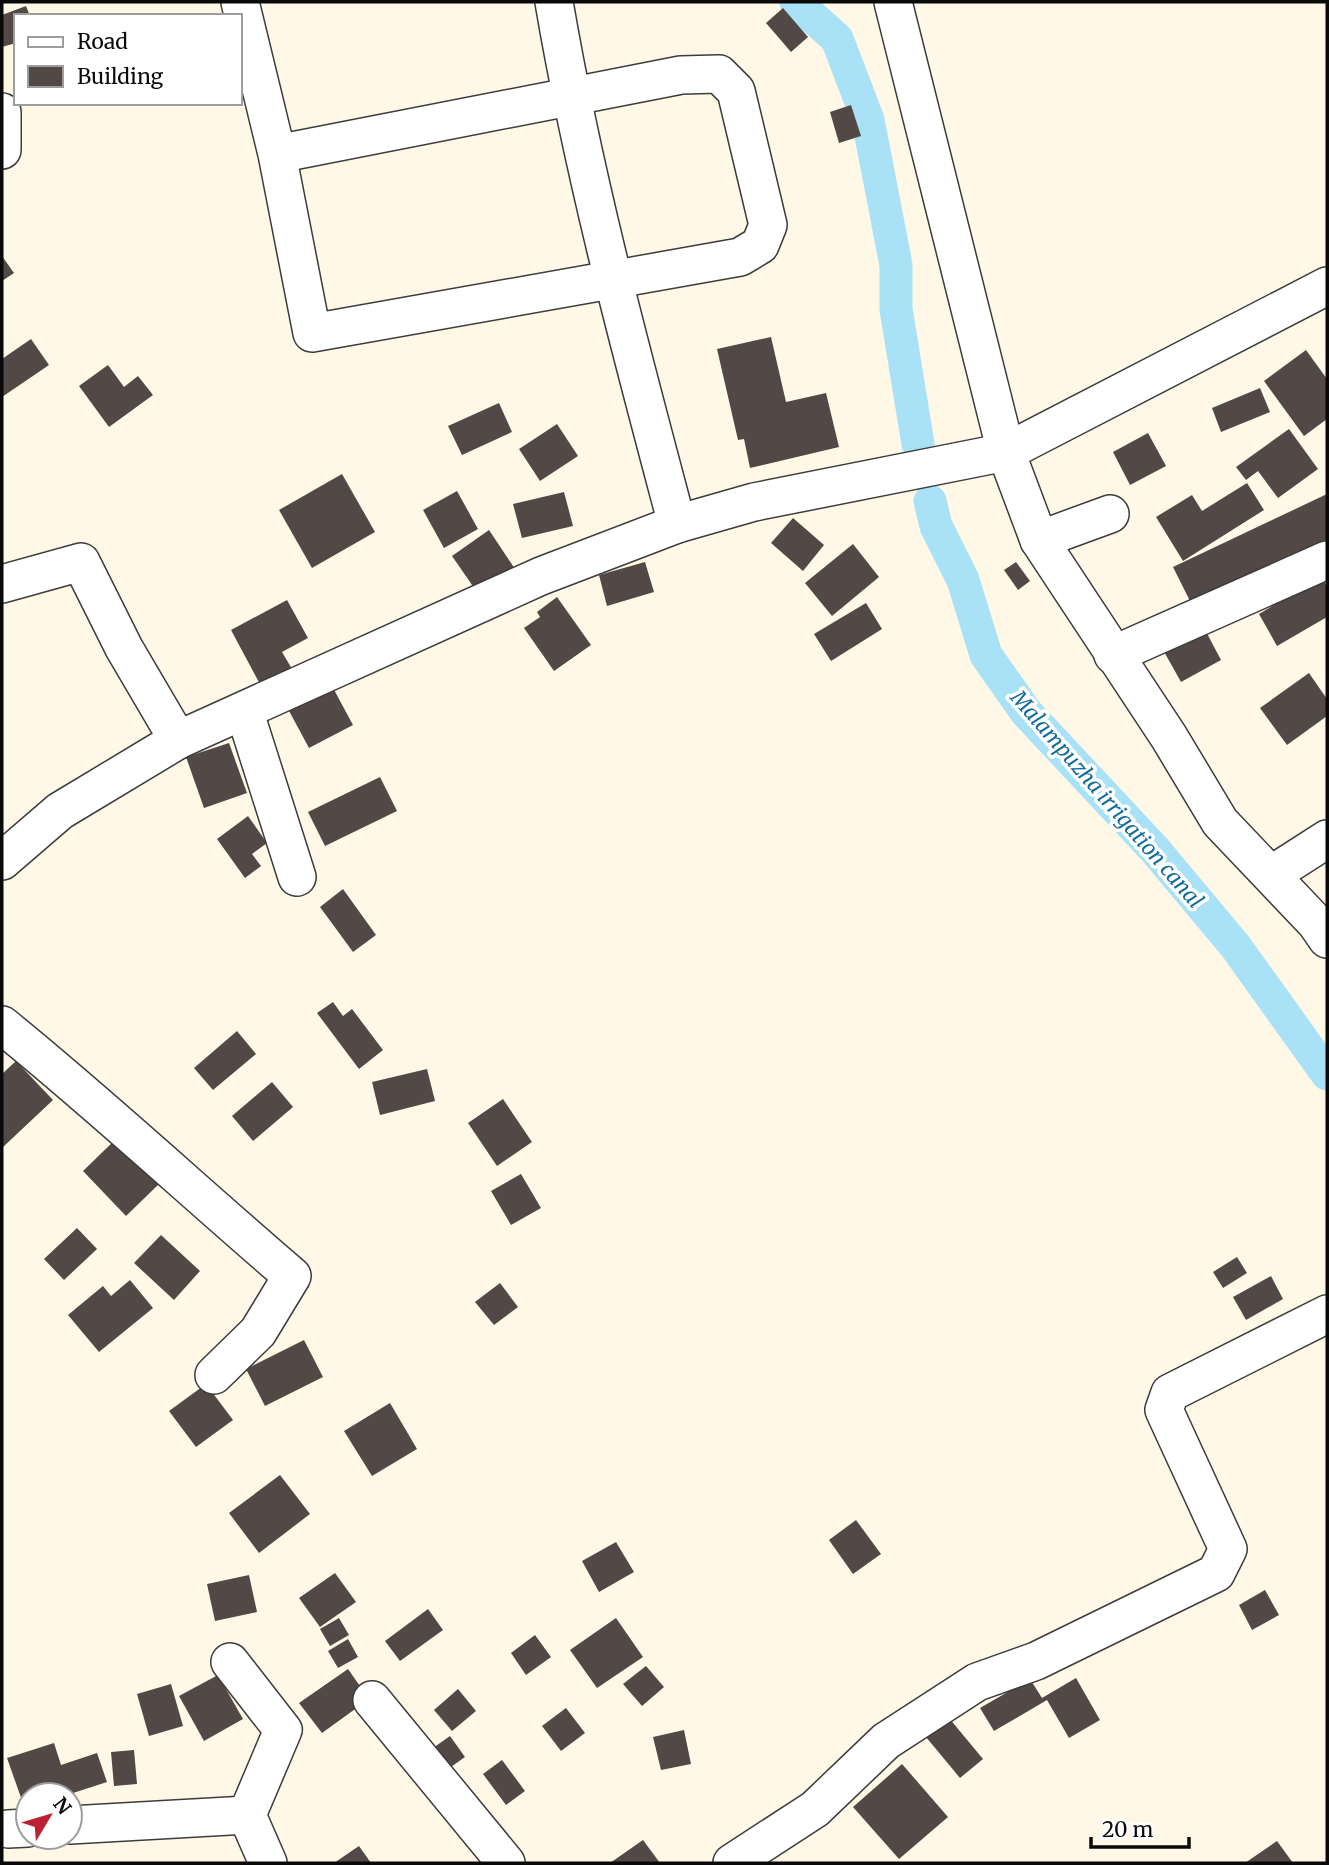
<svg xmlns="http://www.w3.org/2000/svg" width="1329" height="1865" viewBox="0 0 1329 1865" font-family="Merriweather,serif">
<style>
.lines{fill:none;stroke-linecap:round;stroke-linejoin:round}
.canal{stroke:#a9e1f7;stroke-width:33}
.building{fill:#524946}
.minor-casing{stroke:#3c3c3c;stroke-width:40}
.minor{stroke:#fff;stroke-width:37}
.labels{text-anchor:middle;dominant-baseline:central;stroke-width:7;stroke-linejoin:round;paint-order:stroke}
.water-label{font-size:21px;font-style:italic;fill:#126c9c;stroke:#fff}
</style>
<rect width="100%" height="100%" fill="#fff8e6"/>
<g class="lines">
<!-- canal -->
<g class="canal">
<path d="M796,2l41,37 31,81 28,145v44l22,135"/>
<path d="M930,501l6,25 27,54 23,75 40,57 129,138 81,97 91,127"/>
</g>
</g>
<!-- building -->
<g class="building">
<path d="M26,6l4,10h-14v27l-14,4v-32z"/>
<path d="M783,8l25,29 -17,15 -25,-29z"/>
<path d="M851,105l10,31 -22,7 -9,-31z"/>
<path d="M2,256l12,17 -12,8z"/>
<path d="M771,337l15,65 40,-9 13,54 -89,21 -6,-29 -6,1 -21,-91z"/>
<path d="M31,339l18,26 -47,32v-38z"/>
<path d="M1306,350l21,29v40l-23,17 -40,-55z"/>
<path d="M108,365l16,22 14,-11 15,19 -44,32 -30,-41z"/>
<path d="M1260,388l10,24 -49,20 -9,-24z"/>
<path d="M499,403l13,29 -50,23 -14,-29z"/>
<path d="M557,424l21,32 -38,25 -21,-32z"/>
<path d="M1289,429l29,40 -40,29 -20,-27 -12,9 -10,-13z"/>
<path d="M1148,433l18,33 -36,19 -17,-33z"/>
<path d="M342,474l33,58 -63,36 -33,-58z"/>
<path d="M1247,483l17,27 -81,51 -27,-44 36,-22 10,16z"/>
<path d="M457,491l21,38 -34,19 -21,-38z"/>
<path d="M564,492l9,34 -51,12 -9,-34z"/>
<path d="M1327,494v48l-134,65 -20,-40z"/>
<path d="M793,518l31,27 -21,26 -32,-28z"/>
<path d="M489,530l26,39 -36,26 -27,-39z"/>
<path d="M853,544l26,33 -47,39 -27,-33z"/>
<path d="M645,562l9,30 -47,14 -8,-31z"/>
<path d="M1016,562l14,19 -12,9 -14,-20z"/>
<path d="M1322,577l5,10v30l-50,29 -18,-32z"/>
<path d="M557,597l34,48 -37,26 -30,-43 16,-11 -3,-5z"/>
<path d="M287,600l21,38 -26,14 10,17 -31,17 -30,-56z"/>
<path d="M866,603l16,26 -51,32 -17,-27z"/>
<path d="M1203,626l18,34 -40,22 -19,-34z"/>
<path d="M1309,673l18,26v17l-40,29 -27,-37z"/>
<path d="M332,686l21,39 -44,23 -21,-39z"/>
<path d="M229,743l18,50 -43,15 -18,-51z"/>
<path d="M380,777l17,34 -72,35 -17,-34z"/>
<path d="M248,816l19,27 -15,11 9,12 -16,12 -28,-39z"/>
<path d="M343,889l33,46 -23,17 -33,-45z"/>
<path d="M333,1002l10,14 9,-7 31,41 -24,19 -42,-56z"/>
<path d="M237,1031l19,23 -43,36 -19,-22z"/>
<path d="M16,1061l37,39 -51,48v-74z"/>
<path d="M427,1069l8,32 -55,14 -8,-33z"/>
<path d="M272,1082l21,25 -40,34 -21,-25z"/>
<path d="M503,1099l29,43 -35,24 -29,-43z"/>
<path d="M117,1138l43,45 -34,33 -43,-45z"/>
<path d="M521,1174l20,34 -30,17 -20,-34z"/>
<path d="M77,1228l20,21 -33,31 -20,-21z"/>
<path d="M161,1235l39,36 -26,29 -40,-37z"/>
<path d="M1237,1257l10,16 -24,15 -10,-16z"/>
<path d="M1271,1276l12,23 -37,21 -13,-23z"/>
<path d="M130,1280l23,28 -54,44 -31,-37 35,-29 8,10z"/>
<path d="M500,1283l18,24 -24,18 -19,-23z"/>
<path d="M304,1340l19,37 -58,29 -19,-37z"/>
<path d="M206,1384l27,36 -37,27 -27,-36z"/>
<path d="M390,1403l27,46 -45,27 -28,-45z"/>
<path d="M280,1475l30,39 -51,39 -30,-40z"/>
<path d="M856,1520l25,34 -28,20 -24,-34z"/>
<path d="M616,1542l18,30 -35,20 -17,-31z"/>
<path d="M335,1573l21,29 -36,25 -21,-29z"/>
<path d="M249,1575l8,37 -42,9 -8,-37z"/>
<path d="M1265,1590l14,25 -27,15 -13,-25z"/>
<path d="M428,1609l15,21 -43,31 -15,-20z"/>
<path d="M339,1618l10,17 -19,11 -10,-17z"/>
<path d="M616,1618l27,39 -46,31 -27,-38z"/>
<path d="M535,1635l16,22 -25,18 -15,-22z"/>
<path d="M348,1639l10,18 -20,11 -10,-17z"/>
<path d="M646,1666l18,21 -22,19 -19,-22z"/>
<path d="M348,1669l21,30 -47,34 -23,-30z"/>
<path d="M218,1675l25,44 -39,22 -25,-45z"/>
<path d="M1076,1678l24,42 -31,18 -22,-38 -53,31 -14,-23 50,-29 12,19z"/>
<path d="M171,1684l12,42 -34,10 -12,-42z"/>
<path d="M458,1689l18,22 -24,20 -18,-21z"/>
<path d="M566,1708l19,25 -24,18 -19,-25z"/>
<path d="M944,1712l39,47 -23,19 -39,-47z"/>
<path d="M684,1730l7,34 -30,6 -8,-33z"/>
<path d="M450,1736l15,21 -17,12 -15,-21z"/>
<path d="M54,1743l7,22 36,-12 10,29 -40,13h-39v13l-3,1 -18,-51z"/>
<path d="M134,1750l3,34 -23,2 -3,-34z"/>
<path d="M502,1760l23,31 -19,14 -23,-31z"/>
<path d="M902,1764l46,53 -49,42 -46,-52z"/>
<path d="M643,1840l17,23h-50z"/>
<path d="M1277,1841l16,22h-48z"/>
<path d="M359,1846l12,17h-37z"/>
</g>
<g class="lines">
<defs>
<g id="minor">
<path d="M240,2l37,152 35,179 428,-76 20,-12 8,-20 -32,-134 -17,-17 -38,1 -404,79"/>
<path d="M554,2c30,176 77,349 123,522"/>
<path d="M893,2l113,450 33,88 130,197 51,85 96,101 11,16"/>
<path d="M2,112v38"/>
<path d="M1039,540l71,-26"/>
<path d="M2,584l79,-22 43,86 54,92"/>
<path d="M1113,655l214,-95"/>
<path d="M245,713l52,164"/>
<path d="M2,861l58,-50 118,-71 363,-164 136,-52 77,-22 252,-50 321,-166"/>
<path d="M1271,875l56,-36"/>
<path d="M2,1025c99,80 193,168 290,251l-34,56 -44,43"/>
<path d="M230,1662l53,68 -36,85 21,48"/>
<path d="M372,1700l134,163"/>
<path d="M70,1825l177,-10"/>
<path d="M8,1829l20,-1"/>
<path d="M732,1863l83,-54 71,-68 91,-59 59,-21 180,-88 12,-24 -64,-139 6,-17 157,-79"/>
</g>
</defs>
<!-- minor casing -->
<use href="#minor" class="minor-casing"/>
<!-- minor -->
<use href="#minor" class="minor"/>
</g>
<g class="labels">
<!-- water labels -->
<g class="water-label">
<text transform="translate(1107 799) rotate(49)">Malampuzha irrigation canal</text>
</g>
</g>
<!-- border -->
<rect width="1329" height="1865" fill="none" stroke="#090909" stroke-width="7"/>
<!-- legend -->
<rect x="14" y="14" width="228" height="91" fill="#ffffff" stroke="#9d9d9d" stroke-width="2"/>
<rect x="28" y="37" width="35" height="10" fill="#ffffff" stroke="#9d9d9d" stroke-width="2"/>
<text x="77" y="49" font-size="21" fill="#090909">Road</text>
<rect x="28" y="66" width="35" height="21" fill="#524946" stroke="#9d9d9d" stroke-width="2"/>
<text x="77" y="84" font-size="21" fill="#090909">Building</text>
<!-- north arrow -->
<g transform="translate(49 1816) rotate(52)"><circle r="33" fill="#ffffff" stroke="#9d9d9d" stroke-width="2"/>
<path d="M0-5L12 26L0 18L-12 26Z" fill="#bb2035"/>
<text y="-10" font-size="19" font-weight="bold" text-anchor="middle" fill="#090909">N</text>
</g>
<!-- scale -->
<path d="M1091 1837v10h98v-10" fill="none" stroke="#090909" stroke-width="3.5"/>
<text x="1102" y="1837" font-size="21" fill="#090909" stroke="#ffffff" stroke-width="5" paint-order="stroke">20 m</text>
</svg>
